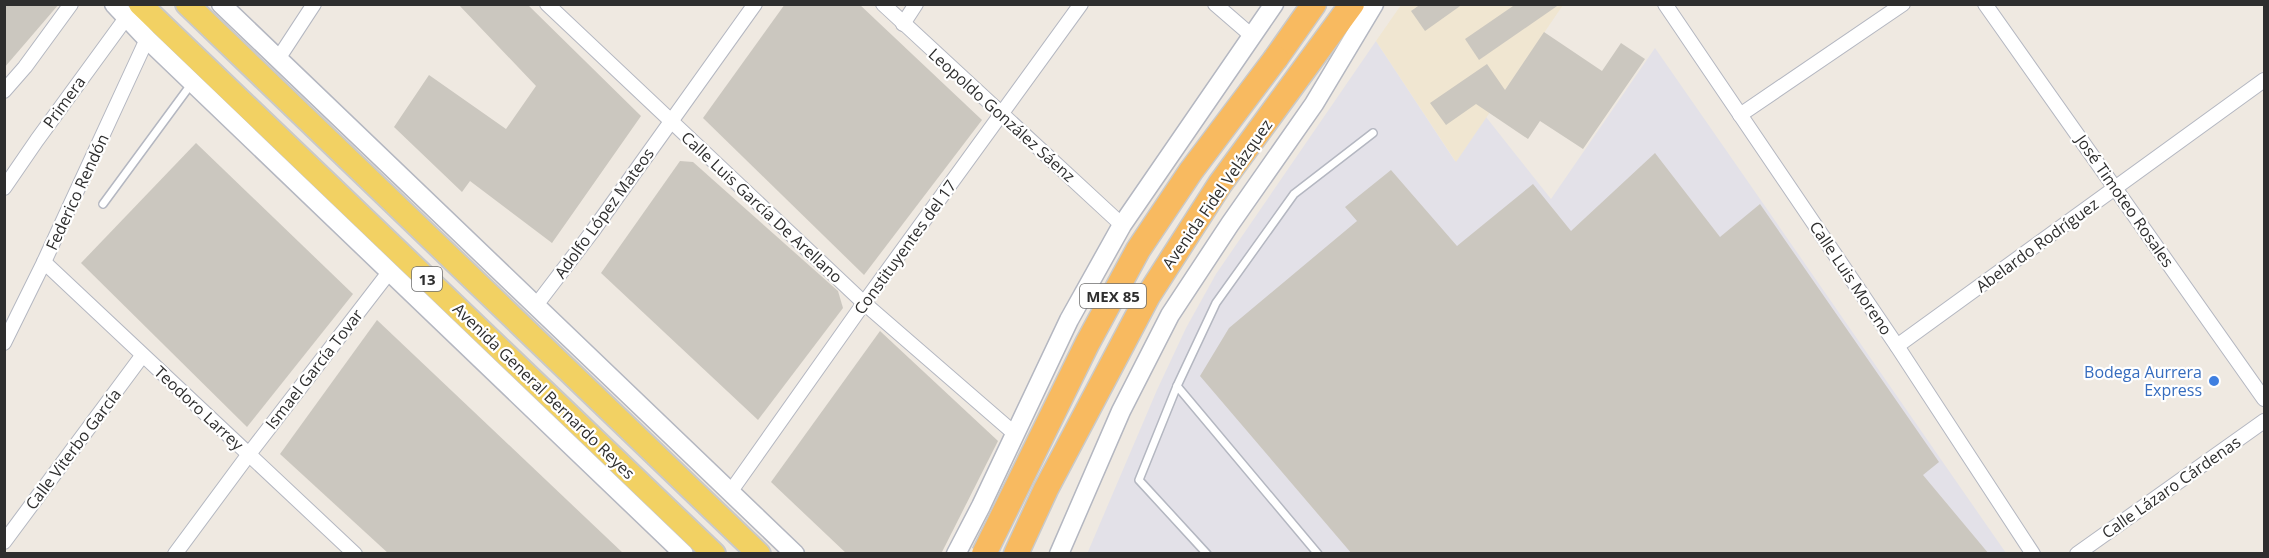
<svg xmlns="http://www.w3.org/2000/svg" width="2269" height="558" viewBox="0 0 2269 558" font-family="'Open Sans',sans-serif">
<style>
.industrial{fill:#e3e1e8}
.education{fill:#f0e6d1}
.building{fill:#cbc7bf}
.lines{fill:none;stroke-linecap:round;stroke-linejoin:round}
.service-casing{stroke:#b4b7c1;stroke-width:10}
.minor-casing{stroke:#b4b7c1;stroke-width:16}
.tertiary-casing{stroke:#b4b7c1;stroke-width:21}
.primary-casing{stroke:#c9c9c9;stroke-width:26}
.trunk-casing{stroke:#c9c9c9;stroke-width:27}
.service{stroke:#fff;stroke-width:7}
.minor{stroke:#fff;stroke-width:14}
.tertiary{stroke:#fff;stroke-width:18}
.primary{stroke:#f2d163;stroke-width:22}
.trunk{stroke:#f8ba60;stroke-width:24}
.trunk-bridge-casing{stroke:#c9c9c9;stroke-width:27;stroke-linecap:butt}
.trunk-bridge{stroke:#f8ba60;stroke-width:24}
.shop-dot{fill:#3f7fe0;stroke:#fff;stroke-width:2}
.labels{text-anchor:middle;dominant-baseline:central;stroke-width:4.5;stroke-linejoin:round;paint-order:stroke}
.shield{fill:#fff;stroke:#6d6d6d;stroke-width:1.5}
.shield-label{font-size:15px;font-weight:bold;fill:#2e2e2e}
.street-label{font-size:16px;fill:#2e2e2e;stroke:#fff}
.shop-label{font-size:16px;fill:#366cbe;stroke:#fff;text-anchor:end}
</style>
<rect width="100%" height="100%" fill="#efe9e1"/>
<!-- industrial -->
<path class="industrial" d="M1376,41l79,120 31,-44 65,82 104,-151 351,505 -919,1 70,-164 29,-62 30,-54z"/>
<!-- education -->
<path class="education" d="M1401,5h162l-107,157 -80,-121z"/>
<!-- building -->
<g class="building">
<path d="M4,4h55l-55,64z"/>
<path d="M458,4h69l114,112 -89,127 -82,-62 -8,11 -68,-65 35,-52 77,54 30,-43z"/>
<path d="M785,4h74l123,116 -118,155 -161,-157z"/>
<path d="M1421,4h42l-38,27 -14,-20z"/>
<path d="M1516,4h44l-81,56 -14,-21z"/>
<path d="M1544,32l58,39 19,-28 24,16 -62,90 -43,-28 -12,18 -52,-35 -30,21 -16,-22 57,-39 18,26z"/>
<path d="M196,143l157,151 -106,133 -166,-164z"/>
<path d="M1655,153l65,84 40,-33 179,258 -16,13 66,79h-637l-152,-178 29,-48 128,-107 -12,-14 46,-37 66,76 76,-62 38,47z"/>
<path d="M680,161l13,1 145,129 5,17 -85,112 -157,-147z"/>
<path d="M377,320l247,234h-235l-109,-100z"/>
<path d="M880,331l118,110 -57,113h-94l-76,-72z"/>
</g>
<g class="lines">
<defs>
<g id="service">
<path d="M103,204l89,-121"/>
<path d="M1177,386l141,168"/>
<path d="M1207,554l-68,-74 38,-94 39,-83 78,-109 79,-61"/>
</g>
<g id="minor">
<path d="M547,4l317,299 151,131"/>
<path d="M883,4l239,221"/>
<path d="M1215,4l37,32"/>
<path d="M1665,4l232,342 136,208"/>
<path d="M1985,4l279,395"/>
<path d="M903,24l13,-20"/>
<path d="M278,59l36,-55"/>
<path d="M4,91l21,-24 46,-63"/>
<path d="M1740,115l163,-111"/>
<path d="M4,188l33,-48 89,-122"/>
<path d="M44,262l311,292"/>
<path d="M537,304l55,-72 163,-228"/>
<path d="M4,343l40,-81 103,-223"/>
<path d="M1897,346l367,-266"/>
<path d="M731,491l133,-188 217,-299"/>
<path d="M4,542l138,-186"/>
<path d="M175,554l74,-100 141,-183"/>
<path d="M2077,554l187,-133"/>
</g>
<g id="tertiary">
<path d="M114,4l33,35 537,515"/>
<path d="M221,4l574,550"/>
<path d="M956,554l25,-48 88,-186 53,-95 152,-221"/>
<path d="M1059,554l62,-143 49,-96 60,-91 84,-120 60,-100"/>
</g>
<g id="primary">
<path d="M140,4l574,550"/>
<path d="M187,4l572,550"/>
</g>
<g id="trunk">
<path d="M1276,58l38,-54"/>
<path d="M1016,554l30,-65 102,-193 72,-112 132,-180"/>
</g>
</defs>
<!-- service casing -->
<use href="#service" class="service-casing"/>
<!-- minor casing -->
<use href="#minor" class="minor-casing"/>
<!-- tertiary casing -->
<use href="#tertiary" class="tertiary-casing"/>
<!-- primary casing -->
<use href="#primary" class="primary-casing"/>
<!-- trunk casing -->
<use href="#trunk" class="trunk-casing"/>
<!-- service -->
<use href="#service" class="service"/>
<!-- minor -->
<use href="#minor" class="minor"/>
<!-- tertiary -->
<use href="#tertiary" class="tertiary"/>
<!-- primary -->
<use href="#primary" class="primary"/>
<!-- trunk -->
<use href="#trunk" class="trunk"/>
<defs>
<path id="trunk-bridge" d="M984,554l103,-210 51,-94 53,-79 85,-113"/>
</defs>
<!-- trunk-bridge casing -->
<use href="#trunk-bridge" class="trunk-bridge-casing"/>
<!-- trunk-bridge -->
<use href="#trunk-bridge" class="trunk-bridge"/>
</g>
<!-- markers -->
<circle class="shop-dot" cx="2214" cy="381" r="6"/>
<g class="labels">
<!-- shield labels -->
<g class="shield">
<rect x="412" y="267" width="30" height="24" rx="4.5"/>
<rect x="1080" y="284" width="66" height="24" rx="4.5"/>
</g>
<g class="shield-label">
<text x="427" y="279">13</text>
<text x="1113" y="296">MEX 85</text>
</g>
<!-- street labels -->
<g class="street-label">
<text transform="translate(64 102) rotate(-54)">Primera</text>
<text transform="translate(1002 115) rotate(42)">Leopoldo González Sáenz</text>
<text transform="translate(77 192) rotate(-65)">Federico Rendón</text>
<text transform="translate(1217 194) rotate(-55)">Avenida Fidel Velázquez</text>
<text transform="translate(2125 201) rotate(55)">José Timoteo Rosales</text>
<text transform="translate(762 207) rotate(43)">Calle Luis García De Arellano</text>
<text transform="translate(604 213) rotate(-54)">Adolfo López Mateos</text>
<text transform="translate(2037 245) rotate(-36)">Abelardo Rodríguez</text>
<text transform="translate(905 247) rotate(-54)">Constituyentes del 17</text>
<text transform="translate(1851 278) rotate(56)">Calle Luis Moreno</text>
<text transform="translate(314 369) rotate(-52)">Ismael García Tovar</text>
<text transform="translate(544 391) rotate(44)">Avenida General Bernardo Reyes</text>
<text transform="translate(199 408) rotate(43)">Teodoro Larrey</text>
<text transform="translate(73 449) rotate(-53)">Calle Viterbo García</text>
<text transform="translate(2171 487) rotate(-35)">Calle Lázaro Cárdenas</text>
</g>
<!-- shop labels -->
<g class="shop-label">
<text x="2202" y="372">Bodega Aurrera<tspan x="2202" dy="18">Express</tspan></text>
</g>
</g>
<!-- border -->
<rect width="2269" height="558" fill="none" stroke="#2e2e2e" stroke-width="12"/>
</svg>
